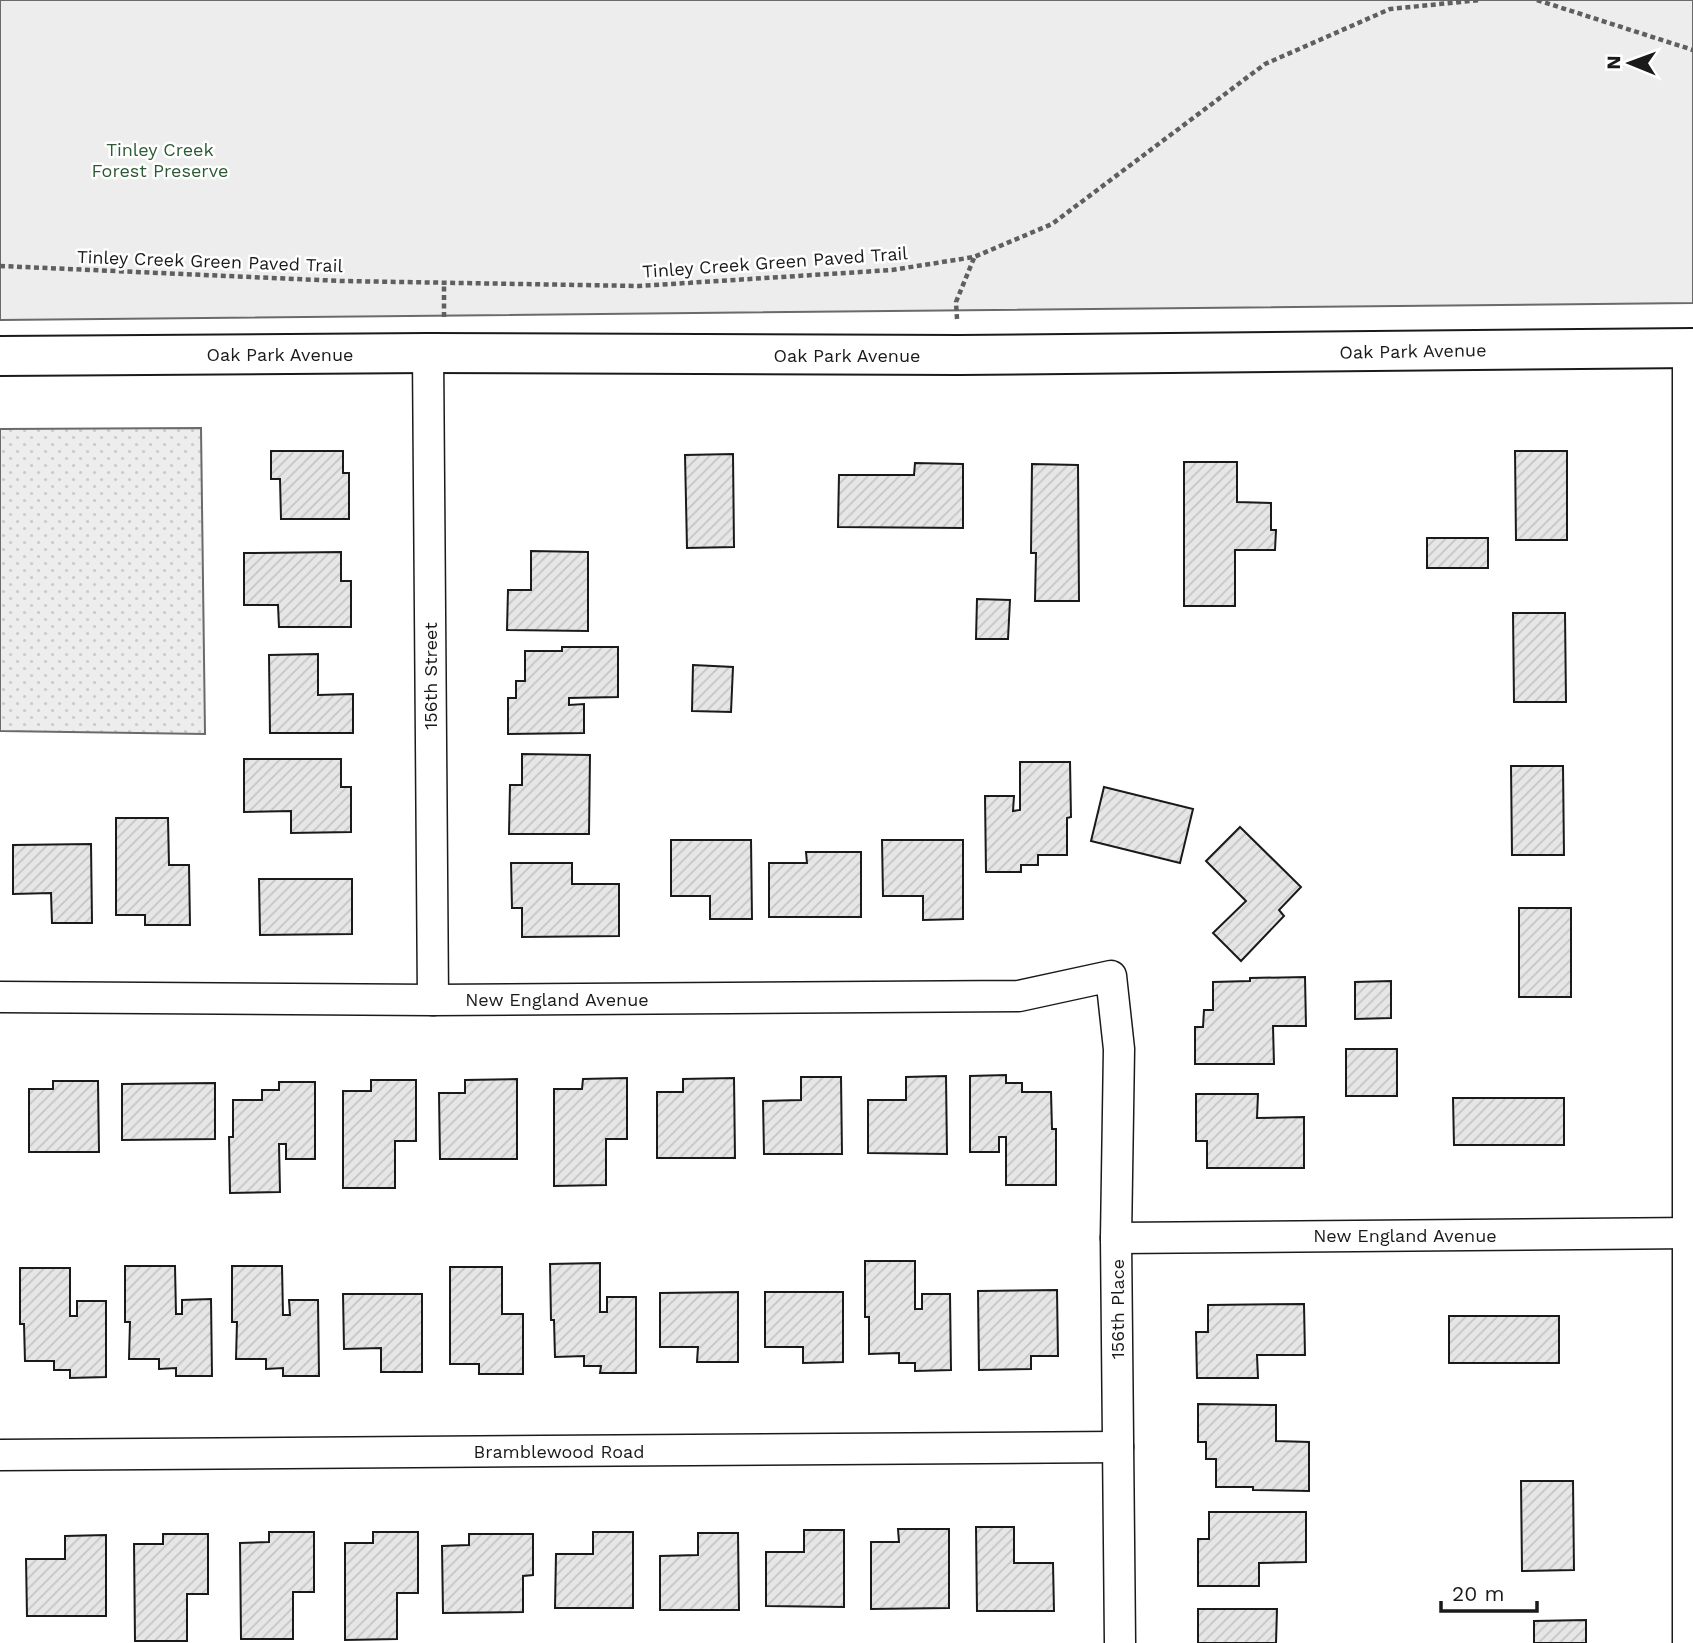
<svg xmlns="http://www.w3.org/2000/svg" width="1693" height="1643" viewBox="0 0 1693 1643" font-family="'Work Sans',sans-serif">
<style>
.grass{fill:url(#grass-dots);stroke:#6a6a6a;stroke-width:2}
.built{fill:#ededed;stroke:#6a6a6a;stroke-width:2}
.building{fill:url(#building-hatch);stroke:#1a1a1a;stroke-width:2}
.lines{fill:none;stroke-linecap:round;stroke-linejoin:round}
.street-casing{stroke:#1a1a1a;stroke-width:33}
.secondary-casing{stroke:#1a1a1a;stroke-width:42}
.path{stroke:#5f5f5f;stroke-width:4.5;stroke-dasharray:5 3.5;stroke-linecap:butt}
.street{stroke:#fff;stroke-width:30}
.secondary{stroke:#fff;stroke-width:38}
.labels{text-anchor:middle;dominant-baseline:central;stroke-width:5;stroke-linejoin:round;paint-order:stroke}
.park-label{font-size:18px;fill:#2b5a34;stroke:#fff}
.street-label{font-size:18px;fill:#1a1a1a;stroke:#fff}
</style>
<defs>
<pattern id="grass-dots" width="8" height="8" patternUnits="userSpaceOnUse" patternTransform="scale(1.75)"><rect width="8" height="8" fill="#ededed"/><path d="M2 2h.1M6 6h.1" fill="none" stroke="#cbcbcb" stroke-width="1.8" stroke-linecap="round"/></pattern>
<pattern id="building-hatch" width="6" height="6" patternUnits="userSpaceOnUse" patternTransform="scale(1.75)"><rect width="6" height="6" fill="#e6e6e6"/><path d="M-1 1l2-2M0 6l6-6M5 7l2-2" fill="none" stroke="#c5c5c5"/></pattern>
</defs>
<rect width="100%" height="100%" fill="#fff"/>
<!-- grass -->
<path class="grass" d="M201,428l4,306 -205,-3v-302z"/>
<!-- built -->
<path class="built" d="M0,0h1693v303l-1693,17z"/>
<!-- building -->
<g class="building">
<path d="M271,451h72v22h6v46h-68l-1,-40h-9z"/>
<path d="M1515,451h52v89h-51z"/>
<path d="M733,454l1,93 -47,1 -2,-93z"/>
<path d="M1184,462h53v40l34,1v27h5l-1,20h-40v56h-51z"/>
<path d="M915,463l48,1v64l-125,-1 1,-52h75z"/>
<path d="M1032,464l46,1 1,136h-44l1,-48h-5z"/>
<rect x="1427" y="538" width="61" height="30"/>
<path d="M531,551l57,1v79l-81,-1 1,-40h23z"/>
<path d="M341,552v29h10v46h-72l-1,-22h-34v-52z"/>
<path d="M977,599l33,1 -2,39h-32z"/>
<path d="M1513,613h52l1,89h-52z"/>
<path d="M562,647h56v50l-49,1v7l15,-1v29l-76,1v-36h8v-17h9v-30h37z"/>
<path d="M318,654v41l35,-1v39h-83l-1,-78z"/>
<path d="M693,665l40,2 -2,45 -39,-1z"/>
<path d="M522,754l68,1 -1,79h-80l1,-49h12z"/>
<path d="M244,759h97v28h10v45l-60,1v-22l-47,1z"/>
<path d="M1020,762h50l1,55 -4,1v37h-29v10h-17v7h-35l-1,-76h29l-1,15 7,-1z"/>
<path d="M1511,766h52l1,89h-52z"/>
<path d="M1104,787l89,22 -13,54 -89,-22z"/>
<path d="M116,818h52l1,47h20l1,60h-45v-10h-29z"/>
<path d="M1240,827l61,60 -22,23 5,6 -43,45 -28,-28 33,-32 -40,-40z"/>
<path d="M671,840h80l1,79h-42v-23h-39z"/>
<path d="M882,840h81v79l-40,1v-24h-40z"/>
<path d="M91,844l1,79h-40l-1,-30 -38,1v-49z"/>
<path d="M806,852h55v65h-92v-54h38z"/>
<path d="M511,863h61v21h47v52l-97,1v-29h-10z"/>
<path d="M259,879h93v55l-92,1z"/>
<rect x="1519" y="908" width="52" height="89"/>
<path d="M1305,977l1,49h-33l1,38h-79v-37h8l1,-17h9v-28l37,-1v-3z"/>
<path d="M1391,981v37l-36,1v-37z"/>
<rect x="1346" y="1049" width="51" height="47"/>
<path d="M1006,1075v8h16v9h29l1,37h4v56h-50v-48h-7v15h-29v-76z"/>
<path d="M946,1076l1,78 -79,-1v-53h38v-23z"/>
<path d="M801,1077h40l1,77h-78l-1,-53 38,-1z"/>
<path d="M627,1078v61h-21v46l-52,1v-97h28l1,-10z"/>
<path d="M734,1078l1,80h-78v-66h26v-13z"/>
<path d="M517,1079v80h-77l-1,-66h26v-13z"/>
<path d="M371,1080h45v61h-21v47h-52v-97h28z"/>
<path d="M53,1081h45l1,71h-70v-63h24z"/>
<path d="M279,1082h36v77h-29v-15h-7l1,48 -50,1 -1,-56h4v-37h29v-10h17z"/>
<path d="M215,1083v56l-93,1v-56z"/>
<path d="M1196,1094h62l-1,24 47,-1v51h-97v-27h-11z"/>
<path d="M1453,1098h111v47h-110z"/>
<path d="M865,1261h50v48h7v-15h28l1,76 -36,1v-8h-16v-10l-30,1v-37h-4z"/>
<path d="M600,1263v49h7v-15h29v76h-36l1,-7h-17v-10l-29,1 -1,-37h-3l-1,-56z"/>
<path d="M125,1266h50l1,48h6v-14l29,-1 1,77h-36v-8l-17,1v-10h-30l1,-37h-5z"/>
<path d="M232,1266h50l1,49h7l-1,-15h29l1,76h-36v-8l-17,1v-10h-30l1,-37h-5z"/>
<path d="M450,1267h52v47h21v60h-44v-10h-29z"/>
<path d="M20,1268h50v48h7v-15h29v76l-36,1v-8h-16v-9h-29l-1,-37h-4z"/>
<path d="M1057,1290l1,66h-27v13l-52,1 -1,-79z"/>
<path d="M738,1292v70h-41l1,-15h-38v-54z"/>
<path d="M765,1292h78v70l-40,1v-16h-38z"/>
<path d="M343,1294h79v78h-41v-24l-37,1z"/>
<path d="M1304,1304l1,51h-48l1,23h-61l-1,-46h12v-27z"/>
<rect x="1449" y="1316" width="110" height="47"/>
<path d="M1198,1404l78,1v36l33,1v49l-56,-1v-3h-37v-28h-10v-17h-8z"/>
<path d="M1521,1481h52l1,89 -52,1z"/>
<path d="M1209,1512h97v50l-47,1v23h-61v-47h11z"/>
<path d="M976,1527h38v36h39l1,48h-77z"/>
<path d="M898,1529h51v79l-78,1v-67h28z"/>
<path d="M804,1530h40v77l-78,-1v-54h38z"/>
<path d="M269,1532h45v60h-21v47h-52l-1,-96 29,-1z"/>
<path d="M373,1532h45v61h-21v46l-52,1v-97h28z"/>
<path d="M593,1532h40v76h-78l1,-54h37z"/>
<path d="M698,1533h40l1,77h-79v-54l38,-1z"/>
<path d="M163,1534h45v60h-21v47h-52l-1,-97h29z"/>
<path d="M469,1534h64v41l-10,1v36l-80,1 -1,-67 27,-1z"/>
<path d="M106,1535v81h-79l-1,-57h39v-23z"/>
<path d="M1198,1609h79l-1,34h-78z"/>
<path d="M1586,1620v23h-52v-22z"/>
</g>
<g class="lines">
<defs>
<g id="street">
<path d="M1688,348v1295"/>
<path d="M428,353l5,647"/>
<path d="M0,997l433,3 586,-4 92,-20 8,73 -3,189 4,405"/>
<path d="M1116,1238l577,-5"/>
<path d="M0,1455l1118,-8"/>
</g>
<path id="secondary" d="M0,356l428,-3 531,2 734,-7"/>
</defs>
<!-- street casing -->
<use href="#street" class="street-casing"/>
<!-- secondary casing -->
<use href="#secondary" class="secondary-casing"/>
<!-- path -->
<g class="path">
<path d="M1537,0l156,50"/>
<path d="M0,266l342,15 297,5 253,-16 82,-13 78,-33 213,-160 125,-55 90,-9"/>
<path d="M444,317v-34"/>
<path d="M957,319l-1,-17 18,-44"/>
</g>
<!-- street -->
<use href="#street" class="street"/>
<!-- secondary -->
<use href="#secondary" class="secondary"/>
</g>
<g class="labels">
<!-- park labels -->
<g class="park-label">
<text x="160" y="149">Tinley Creek<tspan x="160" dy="21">Forest Preserve</tspan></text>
</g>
<!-- street labels -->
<g class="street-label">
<text transform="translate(210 261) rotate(2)">Tinley Creek Green Paved Trail</text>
<text transform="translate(775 262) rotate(-4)">Tinley Creek Green Paved Trail</text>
<text transform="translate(1413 351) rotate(-1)">Oak Park Avenue</text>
<text x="280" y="354">Oak Park Avenue</text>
<text x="847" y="355">Oak Park Avenue</text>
<text transform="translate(430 676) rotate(-90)">156th Street</text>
<text x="557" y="999">New England Avenue</text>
<text x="1405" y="1235">New England Avenue</text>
<text transform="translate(1117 1309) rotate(-90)">156th Place</text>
<text x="559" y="1451">Bramblewood Road</text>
</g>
</g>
<!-- north arrow -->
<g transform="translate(1630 63) rotate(271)" stroke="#ffffff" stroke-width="5" paint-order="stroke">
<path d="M0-5L12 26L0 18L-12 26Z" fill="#1a1a1a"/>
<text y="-10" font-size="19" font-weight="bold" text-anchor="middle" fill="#1a1a1a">N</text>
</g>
<!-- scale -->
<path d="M1441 1601v10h96v-10" fill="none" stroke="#1a1a1a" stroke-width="3.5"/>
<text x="1452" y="1601" font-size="21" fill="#1a1a1a" stroke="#ffffff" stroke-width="5" paint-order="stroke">20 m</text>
</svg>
